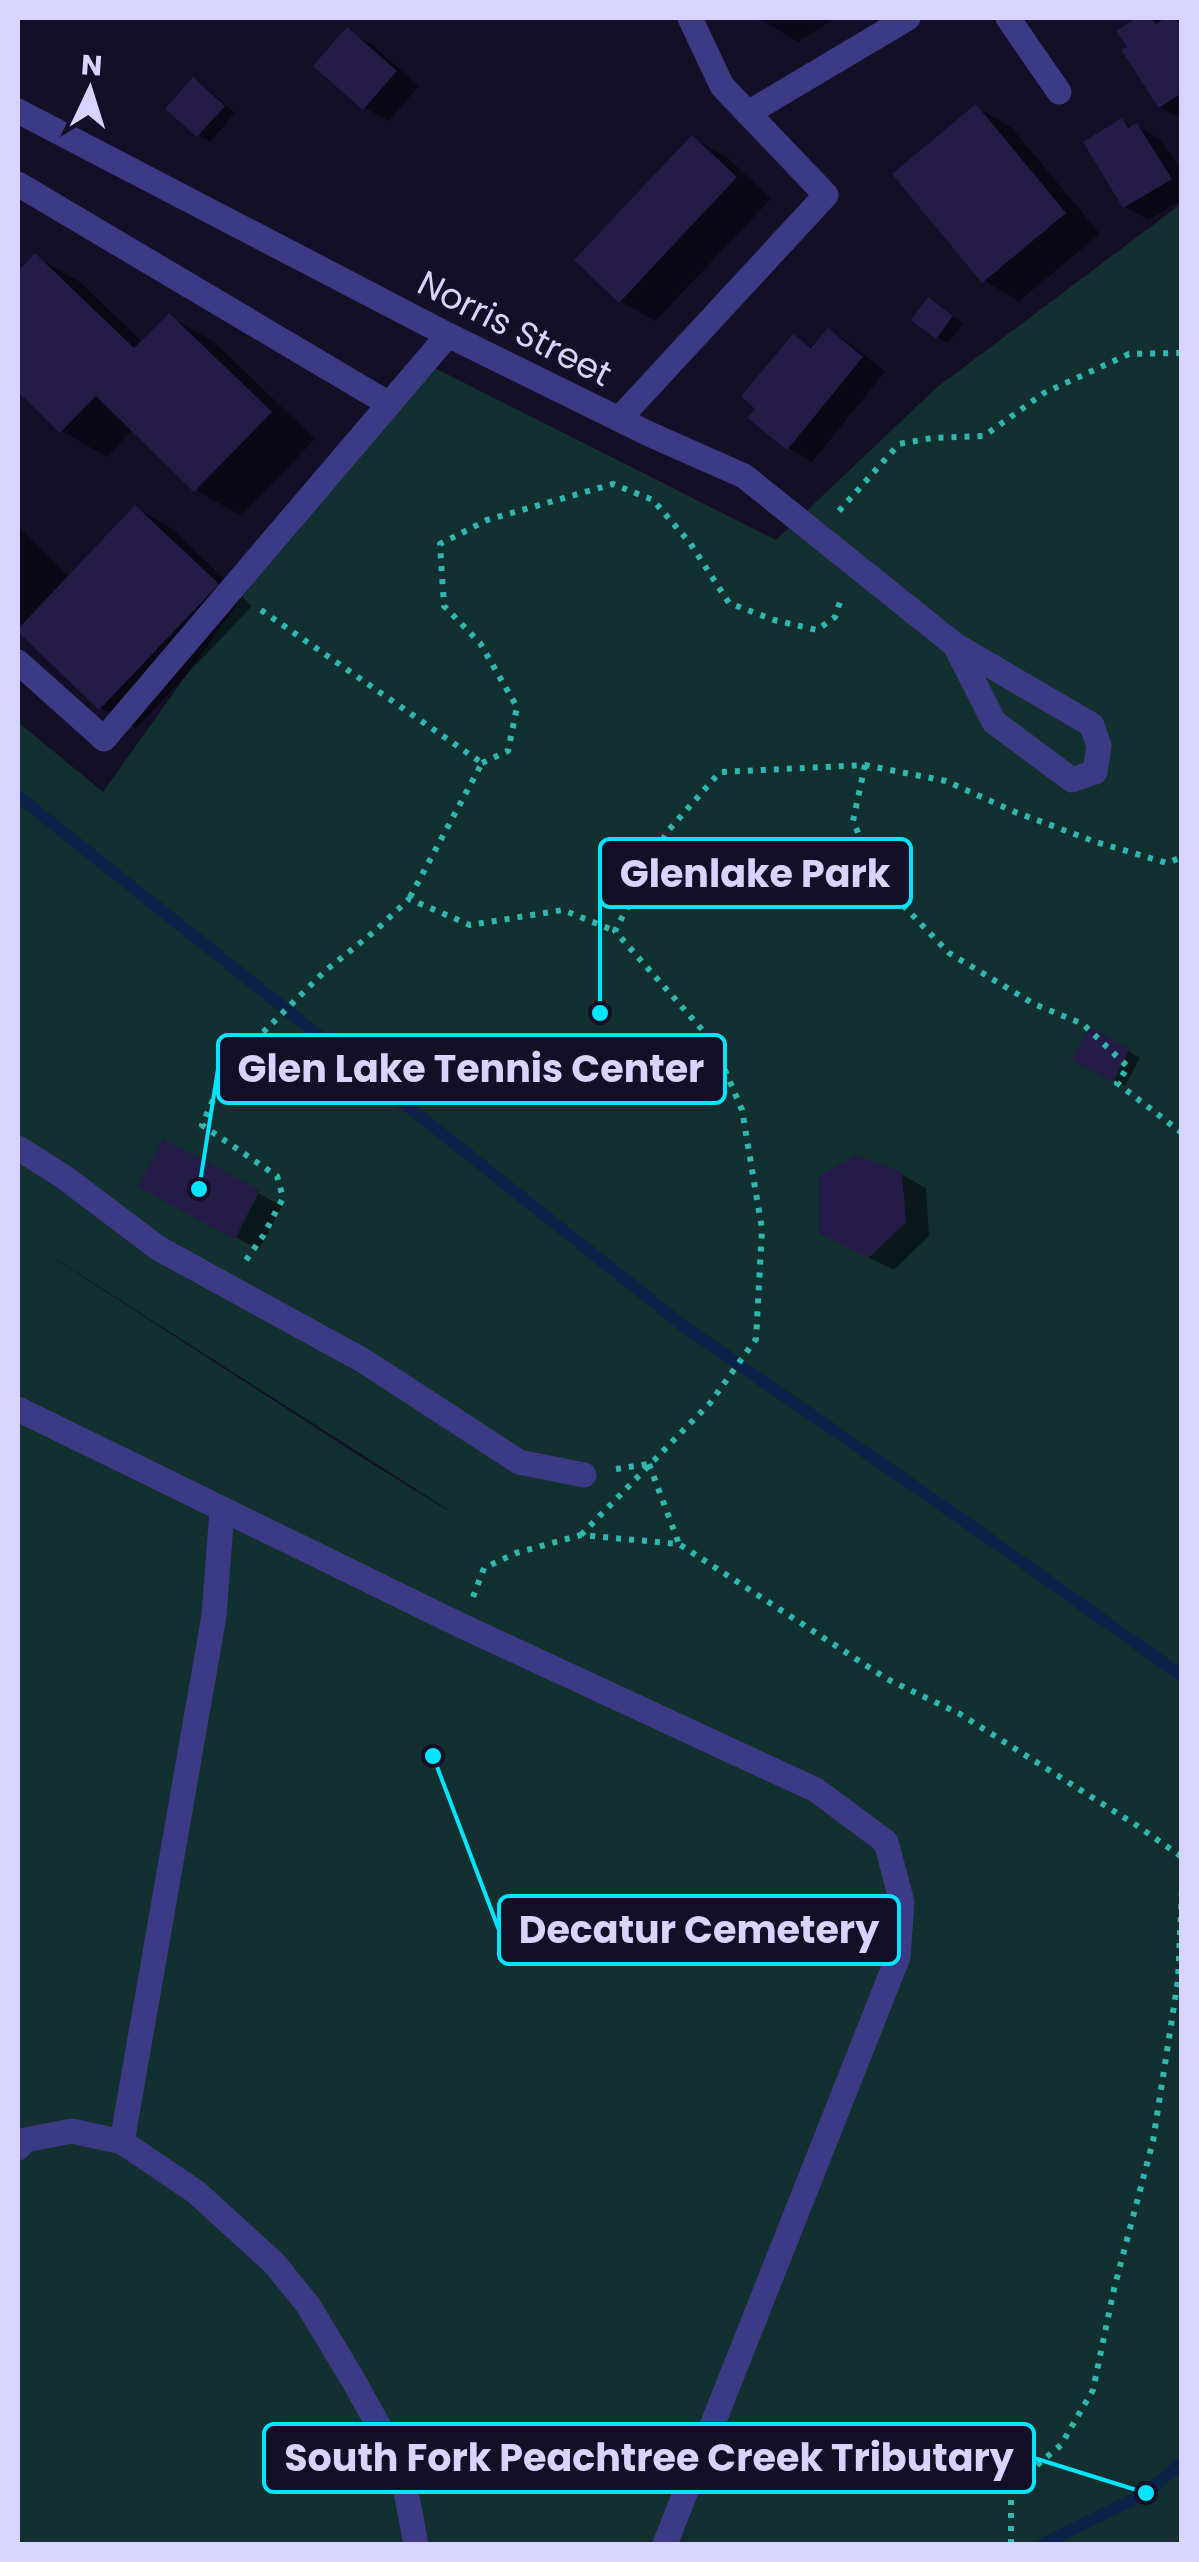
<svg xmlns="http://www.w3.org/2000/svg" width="1199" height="2562" viewBox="0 0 1199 2562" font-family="Poppins,sans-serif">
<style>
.green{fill:#12302f;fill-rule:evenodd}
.shadow{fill:#0007}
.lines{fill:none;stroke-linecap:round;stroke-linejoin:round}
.stream{stroke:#0c2248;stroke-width:12}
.building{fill:#241b47}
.path{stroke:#2fb8b0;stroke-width:6;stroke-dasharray:5 8;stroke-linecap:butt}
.minor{stroke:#3d3a85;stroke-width:25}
.labels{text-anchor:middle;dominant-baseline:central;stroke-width:10;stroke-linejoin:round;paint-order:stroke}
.street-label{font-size:35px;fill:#d9d4ff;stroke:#130f26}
.leader{fill:none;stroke:#00e5ff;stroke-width:4}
.callout-dot{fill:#00e5ff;stroke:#130f26;stroke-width:4}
.callout{fill:#130f26;stroke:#00e5ff;stroke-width:4}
.callout-label{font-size:38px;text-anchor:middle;font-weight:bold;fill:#d9d4ff}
</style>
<rect width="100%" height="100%" fill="#130f26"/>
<!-- green -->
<path class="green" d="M1181,204v2340h-1163v-1822l85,70 310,-435 363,183 160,-152zM20,1236l427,273v1l-86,-53z"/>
<!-- shadow -->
<g class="shadow">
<path d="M760,18h74l-36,24 -35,-21z"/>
<path d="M1141,18h13l9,5 12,-5 7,3v98l-22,-12 -40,-75z"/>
<path d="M347,31l24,13 48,42 -30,35 -24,-13z"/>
<path d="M193,80l12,7 30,26 -25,29 -11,-7 -31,-26z"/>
<path d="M976,107l35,20 89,107 -81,67 -35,-20z"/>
<path d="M1122,121l11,7 4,-2 24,14 21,32v28l-33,20 -24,-13z"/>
<path d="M693,138l35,20 43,41 -116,122 -35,-20z"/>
<path d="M35,256l45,26 63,61 26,-27 45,26 101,97 -74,77 -45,-26 -63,-61 -26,28 -45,-26 -44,-43v-114z"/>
<path d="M940,306l23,18 -15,19 -11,-6z"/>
<path d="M828,331l24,14 33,27 -73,90 -23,-14 -38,-30 43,-81 20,11z"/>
<path d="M136,508l35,20 81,78 -116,122 -35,-20 -77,-82 -6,-4v-95l52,50z"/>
<path d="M1091,1030l49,28 -15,28 -49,-27z"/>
<path d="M164,1142l118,64 -23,44 -94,-51z"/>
<path d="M901,1174l25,14 3,48 -35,34 -48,-24z"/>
</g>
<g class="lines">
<!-- stream -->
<g class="stream">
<path d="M18,796l667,531 278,193 219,156"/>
<path d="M1043,2544l103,-51 36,-30"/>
</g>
</g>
<!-- building -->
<g class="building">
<path d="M1137,18h14l5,6 10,-6h9l7,9v66l-23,15 -38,-58 6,-3 -11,-16z"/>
<path d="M347,27l50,44 -34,39 -50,-44z"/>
<path d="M193,77l32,29 -28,31 -32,-28z"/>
<path d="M976,104l90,109 -84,70 -90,-109z"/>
<path d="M1122,118l6,10 9,-5 35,56 -49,29 -40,-66z"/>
<path d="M692,135l45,42 -118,126 -45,-43z"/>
<path d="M35,253l99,95 35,-35 103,99 -78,80 -98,-96 -36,37 -42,-41v-121z"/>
<path d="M928,297l25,19 -17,23 -25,-19z"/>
<path d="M828,328l35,29 -76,93 -40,-32 8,-9 -14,-13 52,-62 18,14z"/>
<path d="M135,505l84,79 -120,126 -81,-78v-3z"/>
<path d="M1090,1027l40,22 -17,33 -41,-22z"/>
<path d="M163,1139l97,51 -25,49 -97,-52z"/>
<path d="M856,1155l46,17 4,50 -37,36 -50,-25v-57z"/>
</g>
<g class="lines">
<!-- path -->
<g class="path">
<path d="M839,511l60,-67 33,-6 52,-2 60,-43 85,-39 53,-1"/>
<path d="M261,610l221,153 -73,136"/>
<path d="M482,763l26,-12 9,-44 -37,-64 -36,-37 -4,-62 47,-24 126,-36 40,16 37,43 39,60 45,17 43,10 18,-13 7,-21"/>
<path d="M865,765l-12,56 16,37 25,38 55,57 85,51 49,20 45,43 -11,16 65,50"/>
<path d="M246,1260l17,-24 20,-38 -6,-22 -75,-51 25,-57 98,-97 50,-40 34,-32 61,26 93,-15 52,21"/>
<path d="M649,1464l30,80"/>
<path d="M616,1469l32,-5"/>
<path d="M581,1535l129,-132 46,-64 6,-110 -20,-119 -29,-68 -98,-111 52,-99 53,-60 145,-7 81,16 69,31 81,30 71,21 15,-6"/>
<path d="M473,1597l11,-29 32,-15 65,-18 98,9 208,135 73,35 176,111 46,32"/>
<path d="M1011,2544v-57l50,-42 32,-55 21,-101 39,-148 25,-161 4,-91"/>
</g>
<!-- minor -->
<g class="minor">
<path d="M1008,18l51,74"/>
<path d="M18,111l430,224 199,98 97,43 211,169 137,80 7,21 -4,26 -23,8 -78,-58 -39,-77"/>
<path d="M748,113l160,-95"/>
<path d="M18,184l371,220"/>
<path d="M619,419l207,-224 -104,-109 -32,-68"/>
<path d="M18,662l86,77 344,-404"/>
<path d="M18,1148l46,29 94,71 206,113 155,101 65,13"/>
<path d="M18,1409l444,217 354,164 70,52 16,60 -4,55 -233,587"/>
<path d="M122,2142l92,-526 8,-106"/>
<path d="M18,2148l7,-8 47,-9 50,11 74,50 78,71 34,42 44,73 49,88 15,78"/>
</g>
</g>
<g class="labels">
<!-- street labels -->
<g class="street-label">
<text transform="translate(515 328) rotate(27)">Norris Street</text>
</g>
</g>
<!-- callouts -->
<path class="leader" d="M600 1013L600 873M199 1189L218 1069M433 1756L499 1930M1146 2493L1034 2458"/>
<g class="callout-dot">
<circle cx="600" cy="1013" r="10"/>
<circle cx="199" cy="1189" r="10"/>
<circle cx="433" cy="1756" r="10"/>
<circle cx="1146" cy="2493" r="10"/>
</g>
<g class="callout">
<rect x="600" y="839" width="311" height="68" rx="10"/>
<rect x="218" y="1035" width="507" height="68" rx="10"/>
<rect x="499" y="1896" width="400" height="68" rx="10"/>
<rect x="264" y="2424" width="770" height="68" rx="10"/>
</g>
<g class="callout-label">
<text x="755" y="887">Glenlake Park</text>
<text x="471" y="1082">Glen Lake Tennis Center</text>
<text x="699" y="1943">Decatur Cemetery</text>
<text x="649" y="2471">South Fork Peachtree Creek Tributary</text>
</g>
<!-- border -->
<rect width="1199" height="2562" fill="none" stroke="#d9d4ff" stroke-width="40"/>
<!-- north arrow -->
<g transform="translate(90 90) rotate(4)" stroke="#130f26" stroke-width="8" paint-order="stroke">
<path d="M0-8L18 38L0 25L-18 38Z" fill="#d9d4ff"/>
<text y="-15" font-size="28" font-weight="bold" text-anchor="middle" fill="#d9d4ff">N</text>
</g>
</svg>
